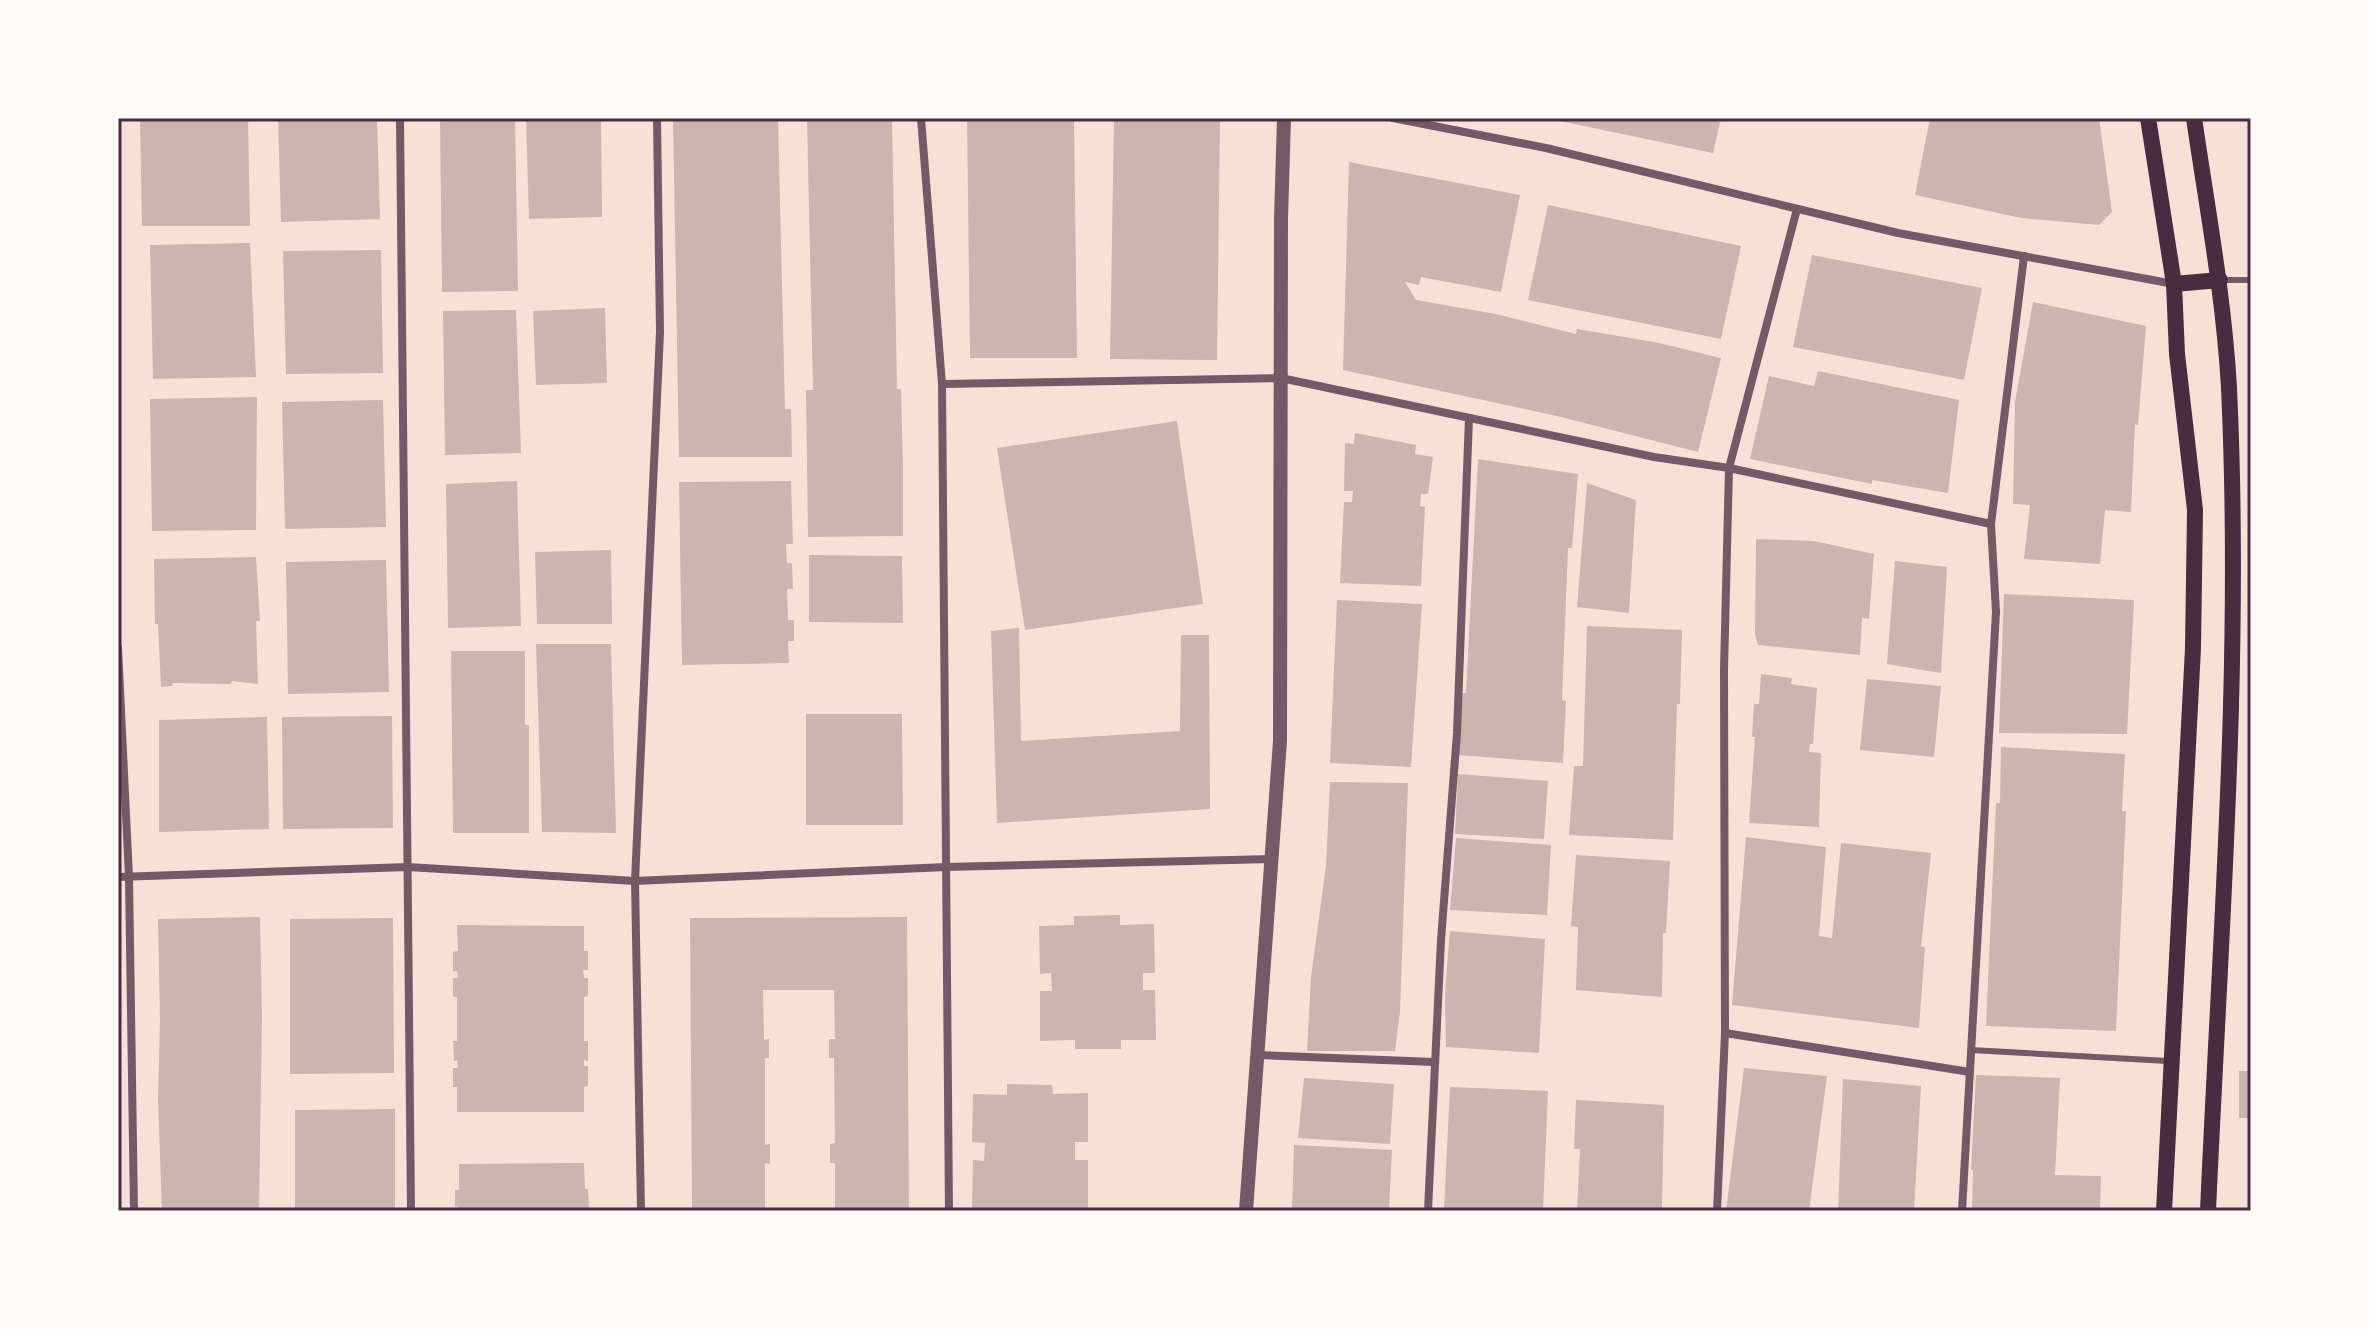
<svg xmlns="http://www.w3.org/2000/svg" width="2369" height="1329" viewBox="0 0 2369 1329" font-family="'Titillium Web',sans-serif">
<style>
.building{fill:#ccb4b1}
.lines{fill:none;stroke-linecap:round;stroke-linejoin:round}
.service{stroke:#755966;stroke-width:6}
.minor{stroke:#755966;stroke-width:8}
.tertiary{stroke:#755966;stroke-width:14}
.secondary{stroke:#4a2c40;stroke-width:16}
.neatline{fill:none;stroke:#4a2c40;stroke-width:3}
</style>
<rect width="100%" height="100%" fill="#f7e1d7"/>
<!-- building -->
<g class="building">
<path d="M140,118h108l2,108h-108z"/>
<path d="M278,118h99l3,101 -99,3z"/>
<path d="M440,118h75l3,173 -76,1z"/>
<path d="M526,118h75l1,99 -73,2z"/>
<path d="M673,118h105l7,291h6l1,48h-113z"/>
<path d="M807,118h85l5,271h4l2,78v69l-95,1 -2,-147h7z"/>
<path d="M967,118h107l3,240h-107z"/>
<path d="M1114,118h106l-3,242 -107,-1z"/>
<path d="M1561,118h160l-8,35 -153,-32z"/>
<path d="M1930,118h169l13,94 -13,13 -78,-7 -106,-23z"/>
<path d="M1349,162l171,33 -19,97 -80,-15 -2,8 -14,-3 11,18 80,14 80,20 1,-5 82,14 62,15 -23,94 -141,-36 -214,-46z"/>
<path d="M1548,205l193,41 -20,93 -193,-39z"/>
<path d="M250,243l6,134 -103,2 -3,-134z"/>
<path d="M381,250l2,123 -97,1 -3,-123z"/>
<path d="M1812,255l170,33 -18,92 -171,-33z"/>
<path d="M2033,302l113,24 -8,99 -3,-1 -4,88 -26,-2 -5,54 -76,-5 6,-54 -17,-1 2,-102z"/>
<path d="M605,308l2,75 -71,2 -3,-74z"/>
<path d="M516,310l5,143 -76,2 -2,-144z"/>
<path d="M1818,371l141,29 -11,93 -76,-13v4l-122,-25 19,-83 45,10z"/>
<path d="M257,397l-1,133 -104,1 -2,-132z"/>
<path d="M383,400l3,127 -101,2 -3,-127z"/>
<path d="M1177,421l26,183 -178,26 -28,-182z"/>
<path d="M1355,433l61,12 -1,9 18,3 -5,37h-7l-1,12 5,1 -4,79 -81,-3 4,-81h8l1,-11h-9l1,-48 9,1z"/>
<path d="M1478,459l100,15 -6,74h-4l-6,152 4,1 -3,62 -105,-8 3,-62h5z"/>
<path d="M517,481l4,145 -73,2 -2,-144z"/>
<path d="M791,481l2,63h-7l1,19h5l1,26h-6l1,31h6v21h-6l1,22 -107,2 -3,-183z"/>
<path d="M1587,483l49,17 -7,113 -52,-6z"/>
<path d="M1756,539l58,2 60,13 -5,65 -7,-1 -2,37 -102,-10 -3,-11z"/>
<path d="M611,550l1,74h-75l-2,-72z"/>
<path d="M809,555l93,1 1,67 -94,-1z"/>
<path d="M256,557l4,64h-4l2,63 -26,-3 -1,3 -58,-1 -1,3 -11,1 -3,-63h-3l-1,-65z"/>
<path d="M386,560l3,132 -101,2 -2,-132z"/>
<path d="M1895,561l52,6 -6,106 -54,-9z"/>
<path d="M2004,594l130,6 -7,134 -128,-1z"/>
<path d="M1337,600l85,4 -11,163 -81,-4z"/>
<path d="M1587,626l95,4 -2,74h-3l-4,136 -104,-5 5,-69h9z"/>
<path d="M1019,628l2,113 159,-10 1,-96h28l1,174 -213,14 -6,-192z"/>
<path d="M536,644h75l5,189 -74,-1z"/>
<path d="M451,651h74v74h4v108h-76z"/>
<path d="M1761,674l31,4 -1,6 26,4 -4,56h-3l-1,8 12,1 -2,74 -70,-4 6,-86h-3l2,-33h5z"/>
<path d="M1867,679l74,7 -7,71 -74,-7z"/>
<path d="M806,714h96l1,111h-97z"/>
<path d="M392,716l1,112 -110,1 -1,-112z"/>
<path d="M267,717l2,112 -110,3v-112z"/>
<path d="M2001,747l124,7 -3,57h4l-10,220 -130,-5 10,-223h4z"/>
<path d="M1458,774l90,7 -4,58 -89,-5z"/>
<path d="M1330,782l78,1 -8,229 -5,39h-88l4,-74 15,-111z"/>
<path d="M1746,837l80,10 -7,89 13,2 9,-95 90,10 -10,94h4l-6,81 -187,-23z"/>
<path d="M1456,838l95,7 -4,70 -97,-5z"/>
<path d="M1576,855l94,6 -4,72h-3l-1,64 -86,-7 2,-63 -7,-1z"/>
<path d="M1120,915v10l34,-1 1,49h-12v17h12l1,50h-35v9h-46v-9l-35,1v-50h12l-1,-18 -11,1 -1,-48 35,-1v-9z"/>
<path d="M260,917l2,100 -3,194h-97l-4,-112 2,-79 -2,-101z"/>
<path d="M907,917l2,294h-74v-48h-5v-19l5,-1 -1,-85h-5v-19h6l-1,-49h-71l1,50 5,-1v19h-4v87l5,-1v20l-5,-1v48h-73l-2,-293z"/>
<path d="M393,918l1,155 -104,1v-155z"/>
<path d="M457,925l127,1v25h4v19h-5l1,8h4v18l-4,1v44h4v20l-4,-1v6h4v20l-4,1v25h-127v-25h-4v-19h5l-1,-8 -3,1 -1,-20h4v-44h-4v-19h5l-1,-7h-4v-19l5,-1z"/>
<path d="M1450,931l95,8 -6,114 -93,-6 -1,-55z"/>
<path d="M1744,1068l83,8 -18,135h-83z"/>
<rect x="2239" y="1071" width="12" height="47"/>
<path d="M1976,1075l84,3 -5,97 46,1 -1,35h-128l1,-41h-2z"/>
<path d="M1304,1078l90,6 -4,60 -92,-6z"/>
<path d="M1843,1079l78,7 -7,125h-76z"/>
<path d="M1007,1084l45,1 1,9 35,-1v49h-13v18h13v48h-35v3l-81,-2 1,-49 11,1 1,-18 -13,-1 1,-48 34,1z"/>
<path d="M1450,1087l98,4 -5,120 -99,-1z"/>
<path d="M1576,1100l88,5 -2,106h-85l3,-62h-6z"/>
<path d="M395,1109v102h-100v-101z"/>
<path d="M1294,1145l98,5 -3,61h-97z"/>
<path d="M584,1163l1,26h3l1,19h-4v3h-127v-5l-3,1v-17h4v-26z"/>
</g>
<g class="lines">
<!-- service -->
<g class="service">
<path d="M2220,280h31"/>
<path d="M1971,1050l197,11"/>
</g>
<!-- minor -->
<g class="minor">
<path d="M400,118l11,1093"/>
<path d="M921,118l21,266 7,827"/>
<path d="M1393,118l153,30 352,85 276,51"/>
<path d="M942,384l339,-6 373,79 75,11 262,56"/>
<path d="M118,648l11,229 5,334"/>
<path d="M118,877l290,-10 227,14 311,-14 325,-8"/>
<path d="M1725,1033l245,39"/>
<path d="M1257,1055l177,7"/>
<path d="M641,1211l-6,-330 25,-549 -3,-214"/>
<path d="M1428,1211l13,-271 16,-207 12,-315"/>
<path d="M1717,1211l8,-178 -1,-363 5,-202 68,-259"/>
<path d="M1962,1211l34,-599 -5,-88 33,-268"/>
</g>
<!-- tertiary -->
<path class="tertiary" d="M1246,1211l34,-470 1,-522 3,-101"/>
<!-- secondary -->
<g class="secondary">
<path d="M2148,118l26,166 3,70 18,156 -2,138 -29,563"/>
<path d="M2194,118c13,90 30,179 35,270 13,275 -9,549 -21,823"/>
<path d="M2174,284l46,-4"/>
</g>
</g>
<!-- border -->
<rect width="2369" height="1329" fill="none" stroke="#fffaf5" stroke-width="240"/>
<rect x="120" y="120" width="2129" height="1089" class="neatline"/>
</svg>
